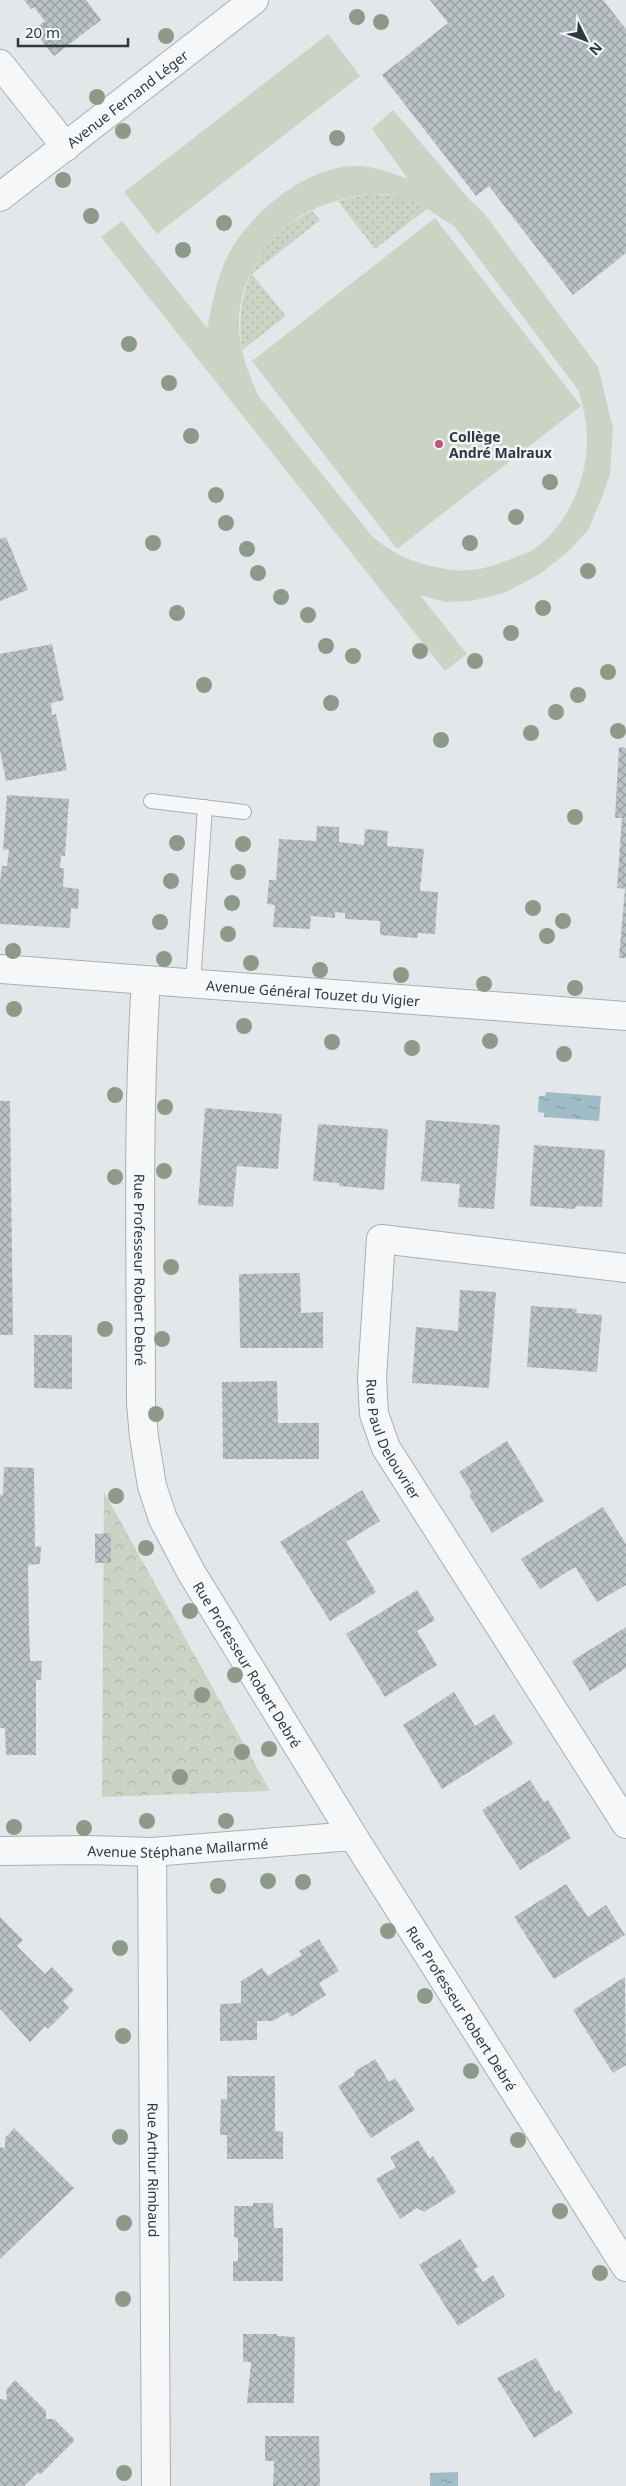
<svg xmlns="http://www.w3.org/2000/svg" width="626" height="2486" viewBox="0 0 626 2486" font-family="'Noto Sans',sans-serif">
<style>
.grass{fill:url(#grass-dots)}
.park{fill:url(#park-crowns)}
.pitch{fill:#ccd3c4;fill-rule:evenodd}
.water{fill:url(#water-ripples)}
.building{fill:url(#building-cross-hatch)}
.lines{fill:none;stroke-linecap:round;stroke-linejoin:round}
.lane-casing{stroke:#a8afb4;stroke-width:16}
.street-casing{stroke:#a8afb4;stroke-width:30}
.lane{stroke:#f5f7f8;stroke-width:14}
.street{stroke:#f5f7f8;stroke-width:28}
.tree{fill:#8e9a89}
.poi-dot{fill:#c55180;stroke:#f2f6f7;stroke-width:2}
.labels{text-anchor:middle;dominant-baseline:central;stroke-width:5;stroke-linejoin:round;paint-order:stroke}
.street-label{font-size:14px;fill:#2c3941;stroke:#f2f6f7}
.poi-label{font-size:14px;font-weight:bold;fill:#2c3941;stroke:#f2f6f7;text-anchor:start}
</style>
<defs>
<pattern id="grass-dots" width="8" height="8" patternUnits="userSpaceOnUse" patternTransform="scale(1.25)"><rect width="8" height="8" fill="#ccd3c4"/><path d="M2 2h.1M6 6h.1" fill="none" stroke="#afb6aa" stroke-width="1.8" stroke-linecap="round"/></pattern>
<pattern id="park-crowns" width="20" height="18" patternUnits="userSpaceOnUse" patternTransform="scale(1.25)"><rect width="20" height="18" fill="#ccd3c4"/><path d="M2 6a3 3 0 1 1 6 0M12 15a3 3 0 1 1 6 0" fill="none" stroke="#afb6aa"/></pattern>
<pattern id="water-ripples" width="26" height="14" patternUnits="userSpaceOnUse" patternTransform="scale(1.25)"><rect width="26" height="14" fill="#a0bdc7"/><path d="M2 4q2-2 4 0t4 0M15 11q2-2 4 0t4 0" fill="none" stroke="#839ba3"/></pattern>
<pattern id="building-cross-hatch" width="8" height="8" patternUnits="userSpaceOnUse" patternTransform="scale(1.25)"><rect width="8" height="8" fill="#bac2c6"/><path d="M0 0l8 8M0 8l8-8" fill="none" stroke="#979fa2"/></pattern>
</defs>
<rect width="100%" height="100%" fill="#e3e7ea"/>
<!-- grass -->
<g class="grass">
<path d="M369,194c20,0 42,4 59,14l-53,41 -37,-48z"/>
<path d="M312,211l8,9 -68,54 34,42 -44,34c-8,-59 14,-111 70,-139z"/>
</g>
<!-- park -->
<path class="park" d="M104,1492l166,299 -168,6z"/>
<!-- pitch -->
<g class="pitch">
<path d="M328,34l32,42 -203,158 -33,-42z"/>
<path d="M393,110l76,89 15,14 114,154 15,61 -3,46 -8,23 -14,33 -18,20 -30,24 -36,19 -33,8 -26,1 -25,-7 47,59 -22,17 -344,-434 21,-16 85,107c5,-22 8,-43 17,-64 19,-47 83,-101 136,-98 17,1 33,8 48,13l-36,-50zM369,194h17l34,10 35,23 124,164c4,16 8,31 8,48 1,38 -20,88 -53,110 -6,4 -14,6 -21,9 -26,12 -50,16 -77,9 -25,-5 -45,-14 -64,-31l-114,-141c-10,-22 -19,-46 -19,-70 -1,-44 26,-85 62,-109 20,-13 45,-18 68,-22z"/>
<path d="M435,218l146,188 -184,143 -145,-188z"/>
</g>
<!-- water -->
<g class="water">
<path d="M546,1092l55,4 -2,25 -55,-4v-4l-6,-1 1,-16h6z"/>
<path d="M458,2472v14h-28v-13z"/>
</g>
<!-- building -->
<g class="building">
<path d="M24,0h62l15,20 -47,36 -21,-26 12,-9 -11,-14 -3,2z"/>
<path d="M430,0h173l23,29v224l-53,42 -84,-109 -13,10 -94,-121 66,-52z"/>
<path d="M6,537l22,53 -28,11v-62z"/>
<path d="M52,644l12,56 -13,3 1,12 4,-1 11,56 -61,11 -6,-31v-96z"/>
<path d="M619,747l7,1v141l-9,-1 5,-70h-7z"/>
<path d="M7,795l62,4 -4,57h-4l-1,12h4l-1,19 16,2 -1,20 -7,-1 -1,20 -70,-4v-42l2,-16h5l2,-17 -6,1z"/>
<path d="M317,826l22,1v15l25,3 1,-16 23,2 -1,15 37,3 -4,42 18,1 -3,42 -17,-1 -1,5 -37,-3v-14l-35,-2v-6l-10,-1v6l-24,-2 -1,13 -37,-2 2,-22 -8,-1 2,-24h7l3,-41 37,2z"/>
<path d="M625,889h1v69h-7z"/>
<path d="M0,1101h10l3,234h-13z"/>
<path d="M205,1108l77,6 -4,55 -41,-3 -4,41 -35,-2z"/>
<path d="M426,1120l74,5 -6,84 -36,-2 2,-23 -39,-3z"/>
<path d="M318,1124l70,5 -4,61 -45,-4v-3l-26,-2z"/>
<path d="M534,1145l71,5 -3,57 -26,-1 -1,3 -45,-3z"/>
<path d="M300,1273l1,40 22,-1v36h-83l-1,-74z"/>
<path d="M460,1290l36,2 -7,96 -77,-5 4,-56 42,4z"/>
<path d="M531,1306l46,3 -1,4 26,2 -5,57 -70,-5z"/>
<path d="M34,1335h38v54l-38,-1z"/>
<path d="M277,1381l1,42h41v36h-96l-1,-77z"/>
<path d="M507,1441l37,60 -52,32 -23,-38 3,-2 -13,-21z"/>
<path d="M4,1467l30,1 1,79 6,-1 -1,18 -12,1 1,63 1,33h12l-1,19h-5v75h-30l-1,-27h-5v-233h3z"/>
<path d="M362,1490l18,31 -34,21 30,50 -46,29 -50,-79z"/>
<path d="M603,1507l23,37v41l-29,17 -22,-35 -35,22 -19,-30z"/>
<path d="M111,1533v30h-16v-29z"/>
<path d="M417,1590l18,30 -18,11 20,34 -52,32 -39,-63z"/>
<path d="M626,1627v41l-36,23 -18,-30z"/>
<path d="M454,1692l21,34 19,-12 19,30 -71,45 -39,-64z"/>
<path d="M530,1780l14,22 4,-2 23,38 -51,32 -38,-60z"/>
<path d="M566,1884l22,33 18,-12 19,30 -71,44 -40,-62z"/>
<path d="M0,1917l23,23 -6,6 28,28 7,-7 22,23 -11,11 6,7 -21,21 -3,-3 -15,16 -30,-33z"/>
<path d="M319,1939l20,32 -20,12 7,12 -35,22 -3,-5 -15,9h-16v19l-37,1v-37l21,-1v-22l21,-13 6,8 34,-21 -3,-4z"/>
<path d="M625,1977l1,88 -13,8 -40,-63z"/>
<path d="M375,2059l14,23 6,-4 20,32 -44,28 -33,-52 17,-11 -1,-3z"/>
<path d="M227,2076h48v55l8,1v27h-56v-24h-7l1,-36h6z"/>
<path d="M14,2128l60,60 -74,71v-112l5,1v-10z"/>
<path d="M418,2140l12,19 3,-3 23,36 -32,20 -7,-4 -17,11 -24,-40 20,-12 -6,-10z"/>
<path d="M253,2203h20l1,25h9v53h-50v-20h5v-23l-4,-1v-31h19z"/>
<path d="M460,2239l18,28 -4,2 9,13 10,-7 12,21 -47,30 -39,-61z"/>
<path d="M243,2334h34v2l18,1 -1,66h-47l4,-41h-8z"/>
<path d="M536,2358l20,35 3,-3 14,23 -39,25 -37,-60z"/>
<path d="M15,2380l31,31v8h8l21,21 -35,35 -2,-3 -14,14h-24v-87l7,1 -1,-10z"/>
<path d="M265,2436h54l1,50h-47l1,-25h-9z"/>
</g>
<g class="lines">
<defs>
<g id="lane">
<path d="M151,801l93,11"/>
<path d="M193,984l12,-177"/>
</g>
<g id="street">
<path d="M0,64l66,83"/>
<path id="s1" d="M0,197l254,-197"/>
<path id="s2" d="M0,969l626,47"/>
<path id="s3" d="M146,980c-9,140 -5,282 -5,423l3,34 8,49 11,33 28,53 162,264 273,431"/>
<path id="s4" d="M626,1268l-245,-29 -9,139 2,36 12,34 240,376"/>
<path id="s5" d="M0,1851l90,-1 62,2 201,-16"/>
<path id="s6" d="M152,1852l4,634"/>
</g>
</defs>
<!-- lane casing -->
<use href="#lane" class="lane-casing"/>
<!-- street casing -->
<use href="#street" class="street-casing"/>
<!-- lane -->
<use href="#lane" class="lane"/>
<!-- street -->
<use href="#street" class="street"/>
</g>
<!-- trees -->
<g class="tree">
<circle cx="357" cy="17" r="8"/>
<circle cx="381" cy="22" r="8"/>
<circle cx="166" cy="36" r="8"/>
<circle cx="97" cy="97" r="8"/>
<circle cx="123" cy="131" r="8"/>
<circle cx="337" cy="138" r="8"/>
<circle cx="63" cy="180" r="8"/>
<circle cx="91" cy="216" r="8"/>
<circle cx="224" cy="223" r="8"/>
<circle cx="183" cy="250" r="8"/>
<circle cx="129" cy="344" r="8"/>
<circle cx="169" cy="383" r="8"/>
<circle cx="191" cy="436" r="8"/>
<circle cx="550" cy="482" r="8"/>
<circle cx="216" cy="495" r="8"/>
<circle cx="516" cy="517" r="8"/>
<circle cx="226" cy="523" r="8"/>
<circle cx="153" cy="543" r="8"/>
<circle cx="470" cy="543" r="8"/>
<circle cx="247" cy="549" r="8"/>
<circle cx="588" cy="571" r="8"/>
<circle cx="258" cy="573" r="8"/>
<circle cx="281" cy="597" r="8"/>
<circle cx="543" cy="608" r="8"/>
<circle cx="177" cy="613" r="8"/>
<circle cx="308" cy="615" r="8"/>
<circle cx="511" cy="633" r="8"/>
<circle cx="326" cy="646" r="8"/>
<circle cx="420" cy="651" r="8"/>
<circle cx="353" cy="656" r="8"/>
<circle cx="475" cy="661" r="8"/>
<circle cx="608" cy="672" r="8"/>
<circle cx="204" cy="685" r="8"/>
<circle cx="578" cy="695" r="8"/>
<circle cx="331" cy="703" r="8"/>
<circle cx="556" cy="712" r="8"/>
<circle cx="618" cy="731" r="8"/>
<circle cx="531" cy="733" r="8"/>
<circle cx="441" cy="740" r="8"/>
<circle cx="575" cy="817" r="8"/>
<circle cx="177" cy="843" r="8"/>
<circle cx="243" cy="844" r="8"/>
<circle cx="238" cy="872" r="8"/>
<circle cx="171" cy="881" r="8"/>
<circle cx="232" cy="903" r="8"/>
<circle cx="533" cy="908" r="8"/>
<circle cx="563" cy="921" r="8"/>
<circle cx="160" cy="922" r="8"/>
<circle cx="228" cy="934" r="8"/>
<circle cx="547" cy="936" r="8"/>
<circle cx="13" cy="951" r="8"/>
<circle cx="164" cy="959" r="8"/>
<circle cx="251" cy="963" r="8"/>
<circle cx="320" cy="970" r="8"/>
<circle cx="401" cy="975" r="8"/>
<circle cx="484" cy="984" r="8"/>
<circle cx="575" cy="988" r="8"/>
<circle cx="14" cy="1009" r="8"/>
<circle cx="244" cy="1026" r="8"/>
<circle cx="490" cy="1041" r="8"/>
<circle cx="332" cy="1042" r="8"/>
<circle cx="412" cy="1048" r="8"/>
<circle cx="564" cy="1054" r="8"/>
<circle cx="115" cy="1095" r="8"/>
<circle cx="165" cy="1107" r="8"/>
<circle cx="164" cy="1171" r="8"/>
<circle cx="115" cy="1177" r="8"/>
<circle cx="171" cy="1267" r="8"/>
<circle cx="105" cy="1329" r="8"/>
<circle cx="162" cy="1339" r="8"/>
<circle cx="156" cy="1414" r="8"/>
<circle cx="116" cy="1496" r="8"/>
<circle cx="146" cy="1548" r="8"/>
<circle cx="190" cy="1611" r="8"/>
<circle cx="235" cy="1675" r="8"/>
<circle cx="202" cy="1695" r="8"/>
<circle cx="269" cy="1749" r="8"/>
<circle cx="242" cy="1752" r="8"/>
<circle cx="180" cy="1777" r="8"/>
<circle cx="147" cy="1821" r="8"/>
<circle cx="226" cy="1821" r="8"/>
<circle cx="14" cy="1827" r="8"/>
<circle cx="84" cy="1828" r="8"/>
<circle cx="268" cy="1881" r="8"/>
<circle cx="303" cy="1882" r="8"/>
<circle cx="218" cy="1886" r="8"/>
<circle cx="388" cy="1931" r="8"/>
<circle cx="120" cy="1948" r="8"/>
<circle cx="425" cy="1996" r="8"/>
<circle cx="123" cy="2036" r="8"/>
<circle cx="471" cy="2071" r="8"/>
<circle cx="120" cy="2137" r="8"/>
<circle cx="518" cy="2140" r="8"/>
<circle cx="560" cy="2211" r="8"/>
<circle cx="124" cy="2223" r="8"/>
<circle cx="600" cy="2273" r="8"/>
<circle cx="123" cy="2299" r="8"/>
<circle cx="124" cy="2473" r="8"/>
</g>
<!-- markers -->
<circle class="poi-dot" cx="439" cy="444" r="5"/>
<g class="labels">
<!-- street labels -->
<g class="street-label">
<text stroke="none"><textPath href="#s1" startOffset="161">Avenue Fernand Léger</textPath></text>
<text stroke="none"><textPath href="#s2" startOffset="314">Avenue Général Touzet du Vigier</textPath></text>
<text stroke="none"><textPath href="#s3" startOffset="290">Rue Professeur Robert Debré</textPath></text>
<text stroke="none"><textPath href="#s4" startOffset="452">Rue Paul Delouvrier</textPath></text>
<text stroke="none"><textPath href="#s3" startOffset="710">Rue Professeur Robert Debré</textPath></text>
<text stroke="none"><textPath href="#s5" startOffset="178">Avenue Stéphane Mallarmé</textPath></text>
<text stroke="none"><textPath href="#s3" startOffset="1115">Rue Professeur Robert Debré</textPath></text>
<text stroke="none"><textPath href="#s6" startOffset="318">Rue Arthur Rimbaud</textPath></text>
</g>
<!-- poi labels -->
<g class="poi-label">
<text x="449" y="436">Collège<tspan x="449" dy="16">André Malraux</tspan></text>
</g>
</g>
<!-- north arrow -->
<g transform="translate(586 40) rotate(132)" stroke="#f2f6f7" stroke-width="4" paint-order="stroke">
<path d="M0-4L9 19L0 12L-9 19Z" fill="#2c3941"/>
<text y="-8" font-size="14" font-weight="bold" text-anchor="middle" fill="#2c3941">N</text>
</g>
<!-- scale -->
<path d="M18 38v8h110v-8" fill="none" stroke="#2c3941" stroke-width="2.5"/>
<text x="25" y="38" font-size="15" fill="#2c3941" stroke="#f2f6f7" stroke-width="4" paint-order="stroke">20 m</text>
</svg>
